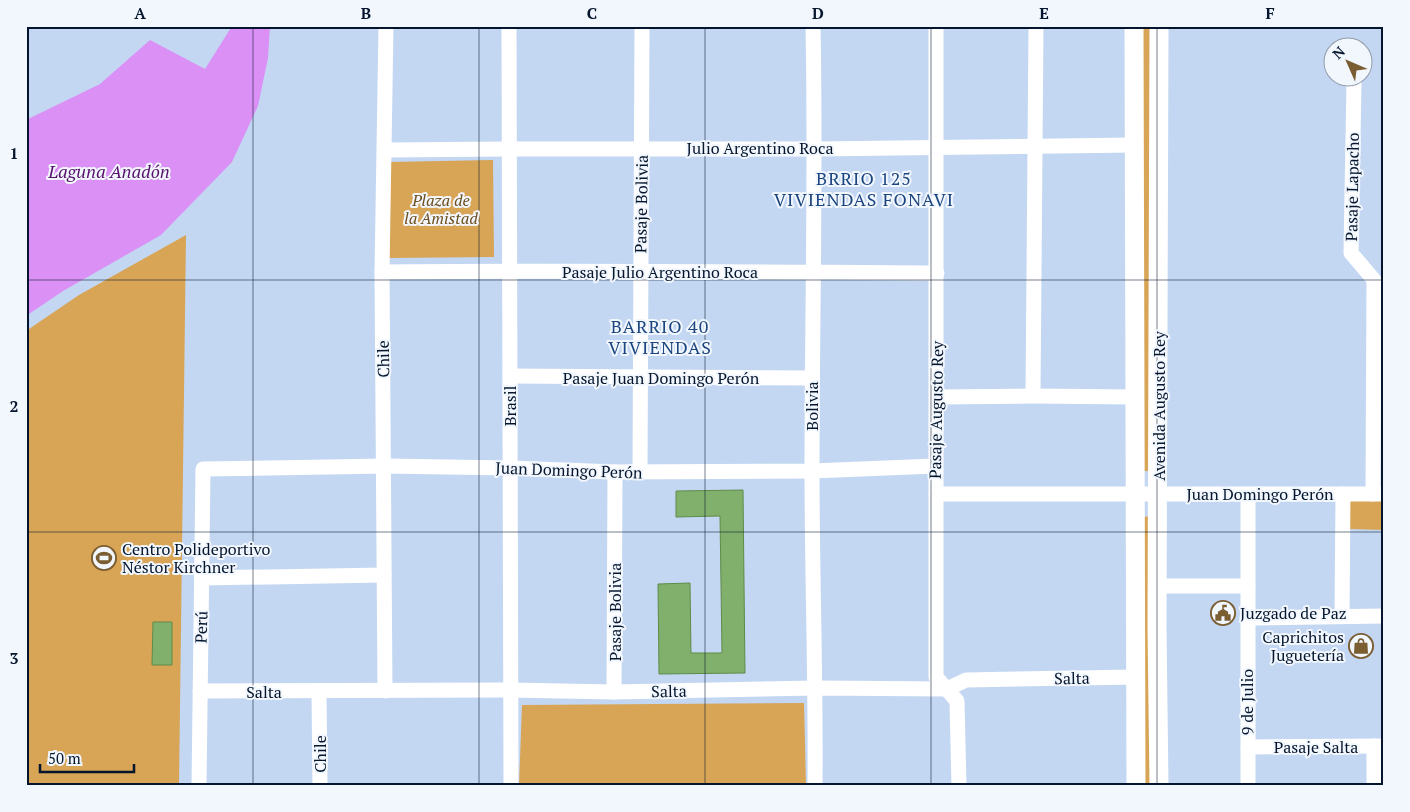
<svg xmlns="http://www.w3.org/2000/svg" width="1410" height="812" viewBox="0 0 1410 812" font-family="'PT Serif',serif">
<style>
.green{fill:#d8a455}
.water{fill:#da90f5}
.building{fill:#81af6c;stroke:#5e8b49}
.lines{fill:none;stroke-linecap:round;stroke-linejoin:round}
.minor{stroke:#fff;stroke-width:15}
.major{stroke:#fff;stroke-width:19}
.grid{fill:none;stroke:#04152d;stroke-width:1;stroke-opacity:0.55}
.labels{text-anchor:middle;dominant-baseline:central;stroke-width:4;stroke-linejoin:round;paint-order:stroke}
.street-label{font-size:16px;fill:#04152d;stroke:#f2f7fe}
.park-label{font-size:16px;font-style:italic;fill:#6e4f1f;stroke:#f2f7fe}
.poi-label{font-size:16px;fill:#04152d;stroke:#f2f7fe;text-anchor:start}
.water-label{font-size:18px;font-style:italic;fill:#56106c;stroke:#f2f7fe}
.neighbourhood-label{font-size:18px;letter-spacing:1px;fill:#1b467f;stroke:#f2f7fe}
.neatline{fill:none;stroke:#04152d;stroke-width:2}
.grid-label{font-size:16px;text-anchor:middle;font-weight:bold;fill:#04152d}
</style>
<rect width="100%" height="100%" fill="#c4d7f2"/>
<!-- green -->
<g class="green">
<path d="M1141,26h11l1,445h-12z"/>
<path d="M493,160l1,97 -105,1v-96z"/>
<path d="M186,235l-7,551h-153v-455l53,-36z"/>
<path d="M1350,500h34v30l-35,-1z"/>
<path d="M1151,516l1,270h-8l-1,-269z"/>
<path d="M804,703l2,83h-287l3,-81z"/>
</g>
<!-- water -->
<path class="water" d="M232,26h38l-2,32 -10,48 -26,56 -71,73 -98,56 -37,25v-196l74,-36 50,-44 55,29z"/>
<!-- building -->
<g class="building">
<path d="M743,490l2,183 -86,1 -1,-90 32,-1 1,70h31l-2,-137 -44,1v-26z"/>
<path d="M153,622h19v43h-20z"/>
</g>
<g class="lines">
<!-- minor -->
<g class="minor">
<path d="M509,26l2,760"/>
<path d="M813,26c3,148 -1,295 -1,443 0,106 4,211 3,317"/>
<path d="M936,26v651l21,24 2,85"/>
<path d="M1354,82l-3,171 23,27 -1,214"/>
<path d="M385,150l124,-1h306l320,-4"/>
<path d="M382,272c185,-2 370,0 555,1"/>
<path d="M510,376l302,2"/>
<path d="M1033,396l3,-370"/>
<path d="M937,397l96,-1 102,1"/>
<path d="M640,472l2,-446"/>
<path d="M936,494h448"/>
<path d="M202,578l182,-3"/>
<path d="M1158,586h90"/>
<path d="M1342,616l1,-122"/>
<path d="M1247,618l137,-2"/>
<path d="M200,691l310,-1 104,2 202,-4 131,1 19,-9 170,-3"/>
<path d="M385,691l-3,-419 4,-246"/>
<path d="M319,692l1,94"/>
<path d="M614,692l1,-220"/>
<path d="M1374,746v40"/>
<path d="M1248,747l136,-1"/>
<path d="M199,786l4,-317 182,-3 125,2 105,4 197,-1 123,-5"/>
<path d="M1248,786v-292"/>
</g>
<!-- major -->
<g class="major">
<path d="M1134,26l2,760"/>
<path d="M1159,786l-2,-158 2,-602"/>
</g>
</g>
<!-- grid -->
<path class="grid" d="M253,26v760M479,26v760M705,26v760M931,26v760M1157,26v760M26,280h1358M26,532h1358"/>
<!-- icons -->
<defs>
<symbol id="stadium-ring" viewBox="-11 -11 22 22"><circle r="9.5" fill="#f2f7fe" stroke="#7a5d30" stroke-width="1.5"/><path d="M0-5a6.5 5 0 1 0 0 10a6.5 5 0 1 0 0-10ZM-3.5-1.8h7v3.6h-7Z" fill="#7a5d30"/></symbol>
<symbol id="civic-ring" viewBox="-11 -11 22 22"><circle r="9.5" fill="#f2f7fe" stroke="#7a5d30" stroke-width="1.5"/><path d="M-.6-6.5H3V-4.5H.6V-3L4-1V1h2V6H-6V1h2V-1L-.6-3ZM-1.2 2.5V6h2.4V2.5Z" fill="#7a5d30"/></symbol>
<symbol id="shop-ring" viewBox="-11 -11 22 22"><circle r="9.5" fill="#f2f7fe" stroke="#7a5d30" stroke-width="1.5"/><path d="M-5-2.5h2.3a2.7 3.5 0 0 1 5.4 0H5L5.5 6h-11ZM-1.5-2.5h3a1.5 2.3 0 0 0-3 0Z" fill="#7a5d30"/></symbol>
</defs>
<g fill-rule="evenodd">
<use href="#stadium-ring" x="90" y="544" width="28" height="28"/>
<use href="#civic-ring" x="1209" y="599" width="28" height="28"/>
<use href="#shop-ring" x="1347" y="632" width="28" height="28"/>
</g>
<g class="labels">
<!-- street labels -->
<g class="street-label">
<text x="760" y="148">Julio Argentino Roca</text>
<text transform="translate(1352 187) rotate(-89)">Pasaje Lapacho</text>
<text transform="translate(641 204) rotate(-89)">Pasaje Bolivia</text>
<text x="660" y="272">Pasaje Julio Argentino Roca</text>
<text transform="translate(383 359) rotate(-91)">Chile</text>
<text x="661" y="378">Pasaje Juan Domingo Perón</text>
<text transform="translate(510 406) rotate(-90)">Brasil</text>
<text transform="translate(812 406) rotate(-90)">Bolivia</text>
<text transform="translate(1159 406) rotate(-90)">Avenida Augusto Rey</text>
<text transform="translate(936 410) rotate(-89)">Pasaje Augusto Rey</text>
<text transform="translate(569 470) rotate(2)">Juan Domingo Perón</text>
<text x="1260" y="494">Juan Domingo Perón</text>
<text transform="translate(615 612) rotate(-90)">Pasaje Bolivia</text>
<text transform="translate(201 627) rotate(-88)">Perú</text>
<text transform="translate(1072 678) rotate(-1)">Salta</text>
<text transform="translate(669 691) rotate(-1)">Salta</text>
<text x="264" y="692">Salta</text>
<text transform="translate(1247 702) rotate(-90)">9 de Julio</text>
<text x="1316" y="747">Pasaje Salta</text>
<text transform="translate(320 754) rotate(-90)">Chile</text>
</g>
<!-- park labels -->
<g class="park-label">
<text x="441" y="200">Plaza de<tspan x="441" dy="18">la Amistad</tspan></text>
</g>
<!-- poi labels -->
<g class="poi-label">
<text x="122" y="549">Centro Polideportivo<tspan x="122" dy="18">Néstor Kirchner</tspan></text>
<text x="1240" y="613">Juzgado de Paz</text>
<text x="1344" y="637" text-anchor="end">Caprichitos<tspan x="1344" dy="18">Juguetería</tspan></text>
</g>
<!-- water labels -->
<g class="water-label">
<text x="109" y="171">Laguna Anadón</text>
</g>
<!-- neighbourhood labels -->
<g class="neighbourhood-label">
<text x="864" y="178">BRRIO 125<tspan x="864" dy="21">VIVIENDAS FONAVI</tspan></text>
<text x="660" y="326">BARRIO 40<tspan x="660" dy="21">VIVIENDAS</tspan></text>
</g>
</g>
<!-- border -->
<rect width="1410" height="812" fill="none" stroke="#f2f7fe" stroke-width="55"/>
<!-- north arrow -->
<g transform="translate(1348 62) rotate(315)"><circle r="24" fill="#f2f7fe" stroke="#939daa"/>
<path d="M0-4L9 19L0 12L-9 19Z" fill="#7a5d30"/>
<text y="-8" font-size="14" font-weight="bold" text-anchor="middle" fill="#04152d">N</text>
</g>
<!-- scale -->
<path d="M40 764v8h94v-8" fill="none" stroke="#04152d" stroke-width="2.5"/>
<text x="48" y="764" font-size="15" fill="#04152d" stroke="#f2f7fe" stroke-width="4" paint-order="stroke">50 m</text>
<rect x="28" y="28" width="1354" height="756" class="neatline"/>
<g class="grid-label">
<text x="140" y="19">A</text>
<text x="366" y="19">B</text>
<text x="592" y="19">C</text>
<text x="818" y="19">D</text>
<text x="1044" y="19">E</text>
<text x="1270" y="19">F</text>
<text x="14" y="159">1</text>
<text x="14" y="412">2</text>
<text x="14" y="664">3</text>
</g>
</svg>
